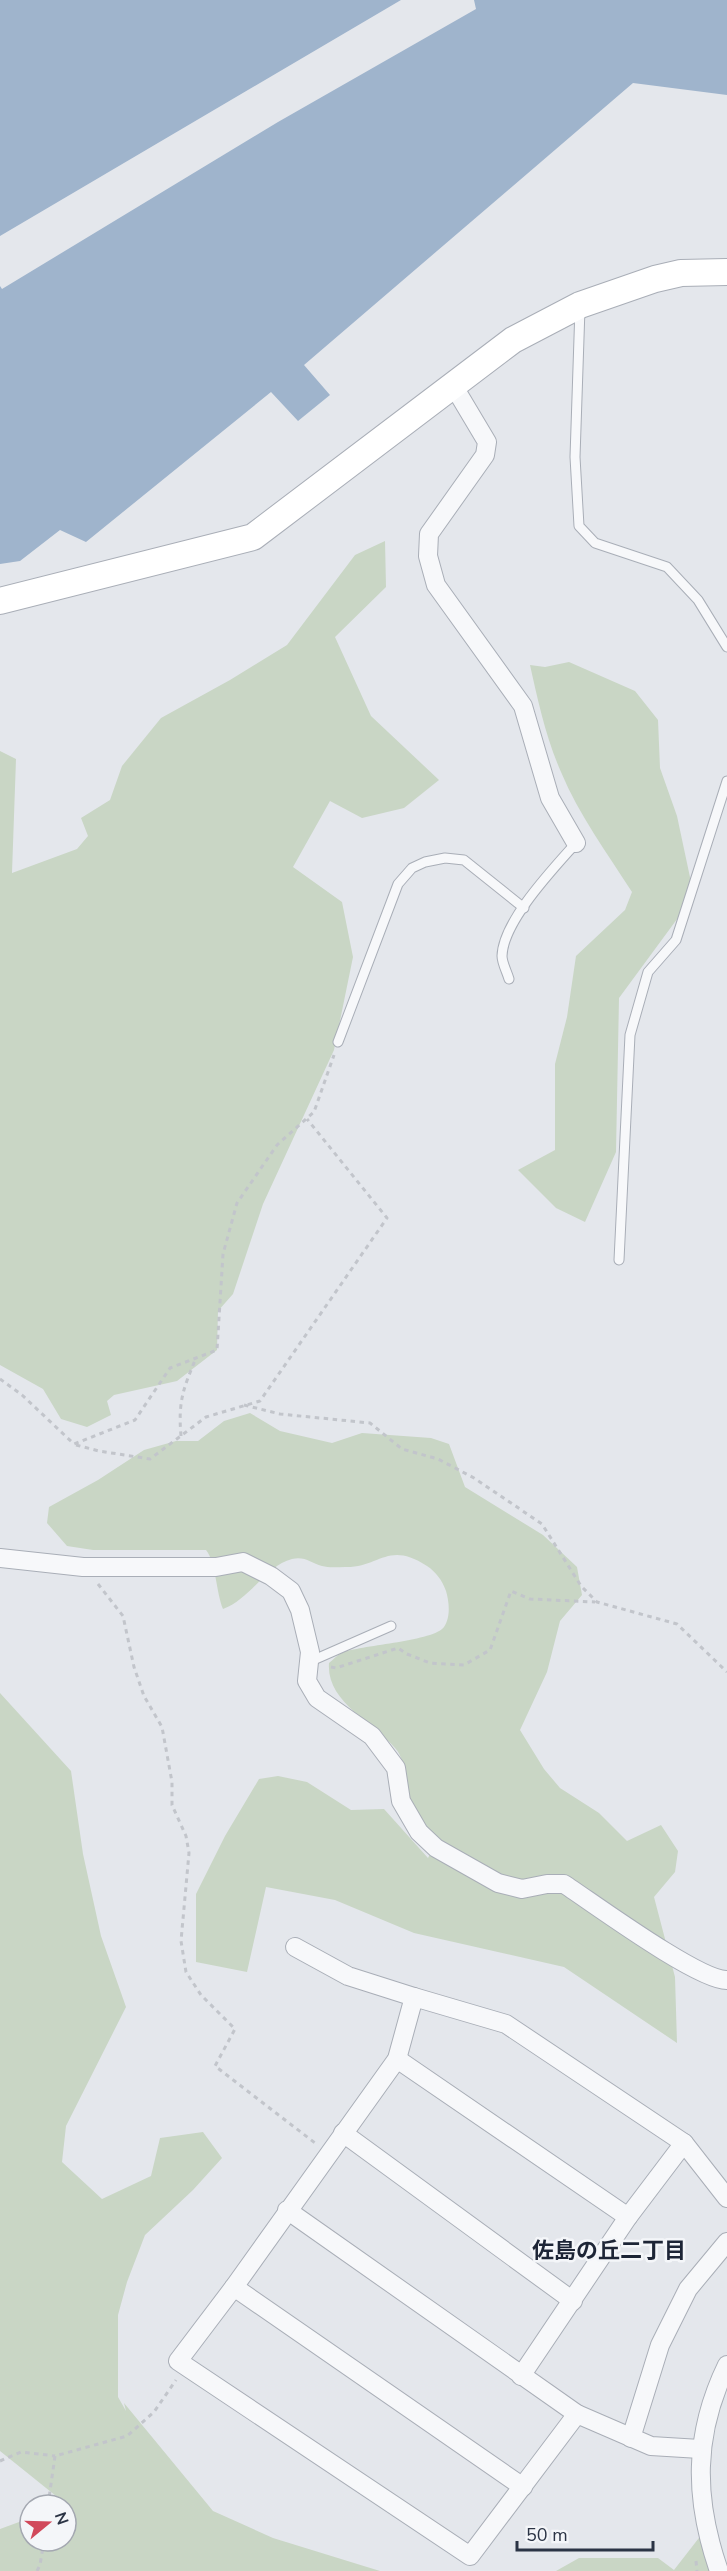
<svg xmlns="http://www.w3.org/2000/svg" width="727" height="2571" viewBox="0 0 727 2571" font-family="'Nunito Sans','Noto Sans JP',sans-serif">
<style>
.green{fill:#c9d6c5}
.water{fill:#9fb4cc}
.pier{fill:#e4e7ec}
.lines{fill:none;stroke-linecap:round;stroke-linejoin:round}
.lane-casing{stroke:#a9aeb7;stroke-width:11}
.street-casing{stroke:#a9aeb7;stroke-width:20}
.secondary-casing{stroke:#a9aeb7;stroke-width:28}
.path{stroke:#c2c5cb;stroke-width:3;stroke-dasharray:4.5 4.5;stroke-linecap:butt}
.lane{stroke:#f7f8fa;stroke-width:9}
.street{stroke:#f7f8fa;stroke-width:18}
.secondary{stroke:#fff;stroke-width:26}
.labels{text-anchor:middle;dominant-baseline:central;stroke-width:5;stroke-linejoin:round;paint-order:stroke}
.neighbourhood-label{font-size:22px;font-weight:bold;fill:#1d2536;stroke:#f4f6f9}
</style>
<rect width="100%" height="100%" fill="#e4e7ec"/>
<!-- green -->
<g class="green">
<path d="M385,541l1,46 -51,50 36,79 68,64 -35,28 -42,10 -32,-17 -37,66 49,35 11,55 -19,93 -71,154 -30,90 -15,17 -1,39 -40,31 -63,14 -7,6 4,14 -24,12 -26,-8 -18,-30 -43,-24v-614l16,8 -4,114 65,-24 11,-13 -7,-18 29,-18 12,-34 39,-48 69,-38 57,-35 68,-90z"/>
<path d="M569,662l66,29 23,29 2,48 17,48 17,80 -75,102 -3,154 -31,70 -29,-14 -38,-38 37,-20v-86l12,-47 9,-61 49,-46 7,-18c-25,-39 -53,-77 -71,-120 -15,-34 -23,-71 -31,-107l15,2z"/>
<path d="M250,1413l30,18 52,12 30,-10 69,5 18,6 16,43 78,48 34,32 5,28 -22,26 -13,51 -27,58 24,39 16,19 39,25 28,28 34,-16 17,26 -3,21 -21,25 21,80 2,66 -113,-76 -150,-34 -79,-33 -69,-13 -19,85 -51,-10v-68l29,-58 34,-57 19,-3 29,6 44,28 33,-1 44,49 6,-11c-8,-16 -19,-33 -25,-50 -6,-15 -2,-36 -14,-49 -22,-26 -69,-46 -66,-85 5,-4 9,-9 15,-11 20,-7 90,-11 100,-25 7,-10 5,-26 2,-36 -4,-11 -10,-19 -19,-25 -39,-26 -48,2 -82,1 -7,0 -16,1 -23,-1 -11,-3 -17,-10 -30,-7 -25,6 -42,40 -69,50 -7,-17 -7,-47 -17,-59h-113l-26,-4 -20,-23 2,-16 49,-27 46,-30 32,-9h22l26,-20z"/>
<path d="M0,1693l71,78 12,83 18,82 25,71 -60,119 -4,36 40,37 49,-23 9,-38 43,-6 19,26 -29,32 -48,45 -18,47 -9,33v82l8,14 -2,-8 89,108 60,27 107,33h-380v-42l30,-11v23h36v-36h-20l10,-9 -56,-45z"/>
<path d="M702,2534l11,37h-157l23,-13h79l16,12z"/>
</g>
<!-- water -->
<path class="water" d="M0,0h727v95l-94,-12 -329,282 26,30 -32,26 -27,-29 -185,150 -26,-12 -40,31 -20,3z"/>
<!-- pier -->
<path class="pier" d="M401,0h73l2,9 -198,113 -276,167 -2,-3v-50z"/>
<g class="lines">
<defs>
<g id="lane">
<path d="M580,308l-5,149 4,69 16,17 72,24 31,33 29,47"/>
<path d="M509,979c-2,-7 -7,-16 -7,-23 1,-35 52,-88 74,-113"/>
<path d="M338,1042l60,-158 14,-16 13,-6 20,-4 19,2 60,48"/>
<path d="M619,1260l11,-225 18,-63 28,-32 51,-159"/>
<path d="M309,1662l82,-36"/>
</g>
<g id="street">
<path d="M453,385l34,57 -2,13 -56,79 -1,22 8,29 87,121 27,92 26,45"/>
<path d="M0,1558l83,9h133l27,-5 28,14 20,15 9,19 10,42 -3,29 10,17 55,38 24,32 5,33 18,31 17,16 62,35 24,6 25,-5h17c29,19 135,97 163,96"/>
<path d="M295,1947l53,29 66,21"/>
<path d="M397,2059l231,158"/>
<path d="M343,2133l230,168"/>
<path d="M287,2210l290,204 74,32 49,3"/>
<path d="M234,2287l289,200"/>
<path d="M521,2376l107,-159 56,-74"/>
<path d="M577,2414l-107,142 -292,-195 56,-74 163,-228 17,-62 92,27 178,119 43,55"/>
<path d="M631,2438l29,-93 28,-56 39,-47"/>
<path d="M719,2571c-25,-72 -26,-136 8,-206"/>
</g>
<path id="secondary" d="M0,601l253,-64 260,-197 67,-35 75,-26 26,-6 46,-1"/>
</defs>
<!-- lane casing -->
<use href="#lane" class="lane-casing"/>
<!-- street casing -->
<use href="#street" class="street-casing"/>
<!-- secondary casing -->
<use href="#secondary" class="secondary-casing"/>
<!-- path -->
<g class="path">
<path d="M0,1379l22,16 52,49 61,-24 35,-52 47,-18 6,-96 14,-51 40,-58 37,-33 20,-57"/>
<path d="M244,1405l36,9 90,9 32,26 36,10 36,19 68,46 39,62 16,16 80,22 50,48"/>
<path d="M181,1436c-3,-34 2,-47 15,-78"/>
<path d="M76,1445l23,6 51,8 56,-42 54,-16 127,-183 -80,-99"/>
<path d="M98,1584l25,32 11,51 10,29 18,31 10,55v23l14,31 3,17 -8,88 5,31 15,23 34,34 -20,37 100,77"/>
<path d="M331,1667l5,1 62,-20 9,6 23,9 34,2 26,-15 21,-59 19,8 65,3"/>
<path d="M0,2461l21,-9 34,4"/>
<path d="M48,2505l7,-49 72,-20 27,-24 22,-32"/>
<path d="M696,2561l1,10"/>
<path d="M37,2571l3,-6 4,-24"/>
</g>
<!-- lane -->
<use href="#lane" class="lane"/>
<!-- street -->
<use href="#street" class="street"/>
<!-- secondary -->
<use href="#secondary" class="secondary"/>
</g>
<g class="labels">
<!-- neighbourhood labels -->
<g class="neighbourhood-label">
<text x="609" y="2251">佐島の丘二丁目</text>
</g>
</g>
<!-- north arrow -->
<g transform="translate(48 2523) rotate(71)"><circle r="28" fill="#f4f6f9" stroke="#a4a8b1" stroke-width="1.5"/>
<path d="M0-4.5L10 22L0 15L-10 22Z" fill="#d1495b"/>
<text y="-9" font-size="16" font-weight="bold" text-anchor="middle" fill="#2b3445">N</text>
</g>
<!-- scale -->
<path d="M517 2541v9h136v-9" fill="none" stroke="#2b3445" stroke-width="3"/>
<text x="526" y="2541" font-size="18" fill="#2b3445" stroke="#f4f6f9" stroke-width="4.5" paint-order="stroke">50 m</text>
</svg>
